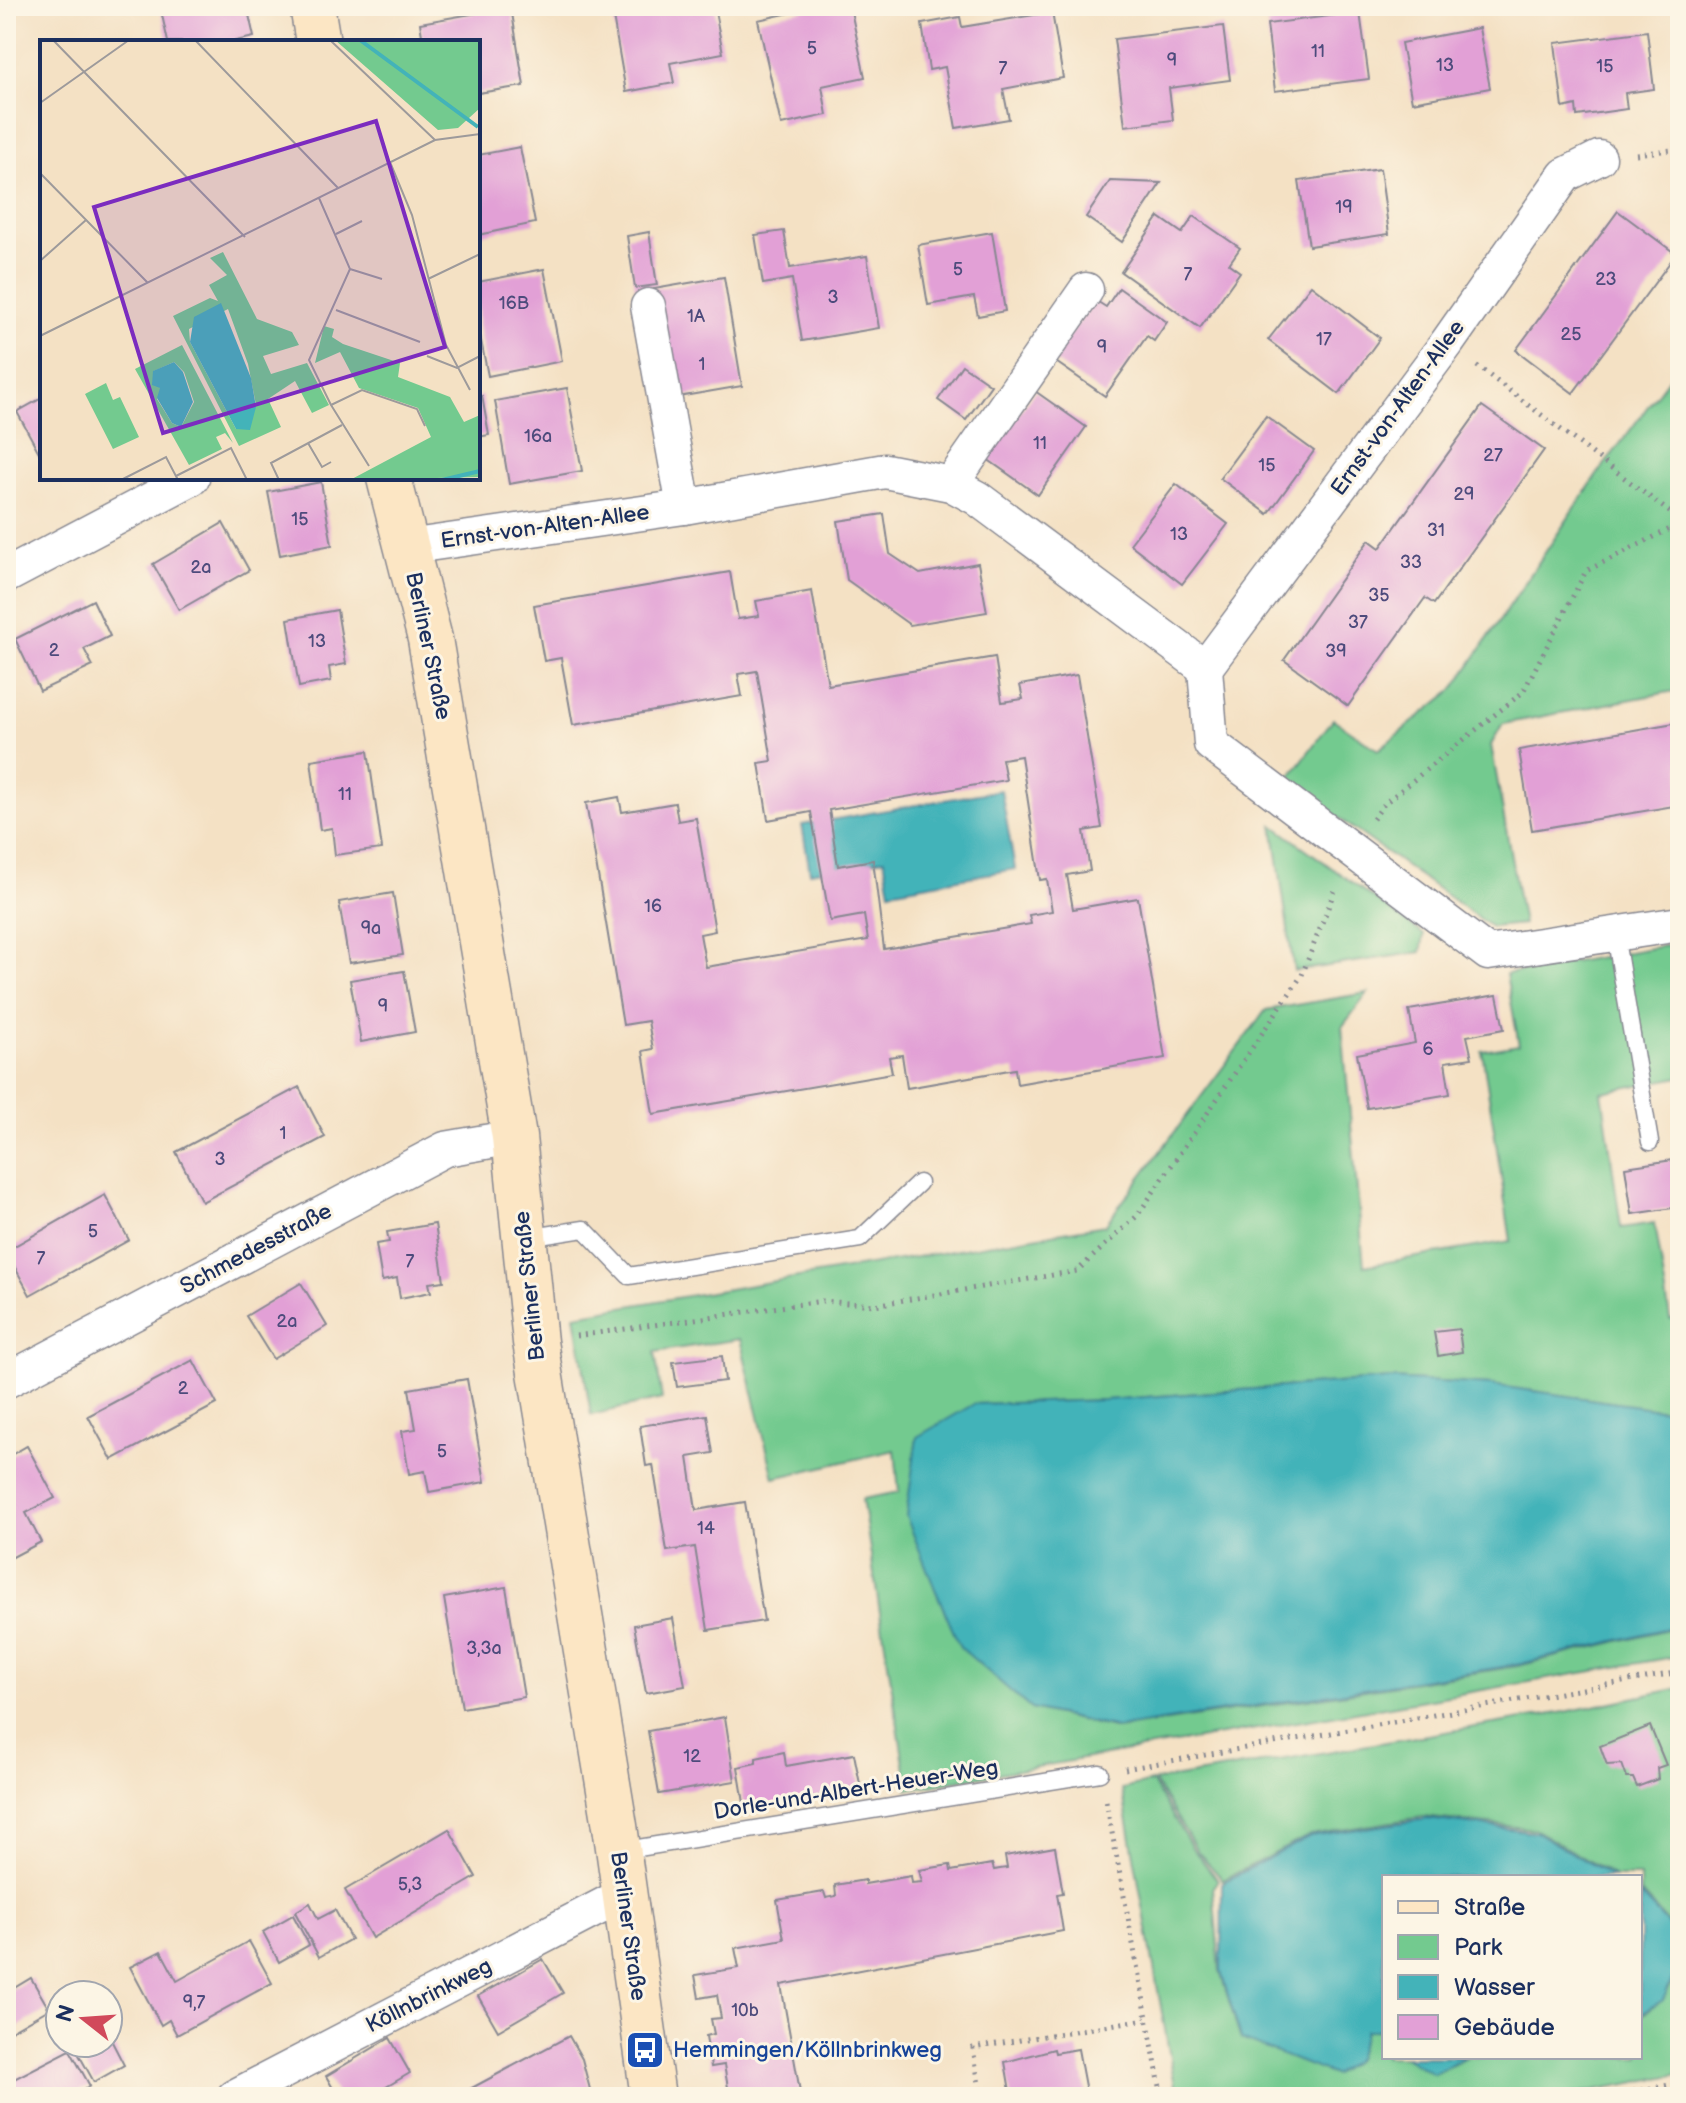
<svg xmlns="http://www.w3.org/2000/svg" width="1686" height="2103" viewBox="0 0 1686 2103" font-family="'Balsamiq Sans',sans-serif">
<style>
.green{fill:#73ca8f;stroke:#477c76;stroke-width:2}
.water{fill:#43b3b9;stroke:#2f718c;stroke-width:2}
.building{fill:#e2a0d6;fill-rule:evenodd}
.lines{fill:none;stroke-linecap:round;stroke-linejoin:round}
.lane-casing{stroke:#888891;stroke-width:19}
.street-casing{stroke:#888891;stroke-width:37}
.secondary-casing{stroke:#888891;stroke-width:47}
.path{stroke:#888891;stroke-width:5;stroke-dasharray:2 6;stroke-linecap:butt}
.lane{stroke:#fff;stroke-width:16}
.street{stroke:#fff;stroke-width:34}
.secondary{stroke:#fce6c4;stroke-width:44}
.labels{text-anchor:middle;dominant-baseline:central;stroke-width:6;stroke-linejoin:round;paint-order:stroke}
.number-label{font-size:18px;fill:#4d4b7c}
.street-label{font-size:22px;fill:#1b2f5e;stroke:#fcf5e5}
.transit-label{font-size:22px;fill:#164399;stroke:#fcf5e5;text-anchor:start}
.inset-river{fill:none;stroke:#43b3b9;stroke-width:4}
.inset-road{fill:none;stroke:#9d9a9b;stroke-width:2}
.view{fill:#7b2cbf;fill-opacity:0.15;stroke:#7b2cbf;stroke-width:4}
.inset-edge{fill:none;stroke:#1b2f5e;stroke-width:4}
</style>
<rect width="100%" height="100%" fill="#fcf5e5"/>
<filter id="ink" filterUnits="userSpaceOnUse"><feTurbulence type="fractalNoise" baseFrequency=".0125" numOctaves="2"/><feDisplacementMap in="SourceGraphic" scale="16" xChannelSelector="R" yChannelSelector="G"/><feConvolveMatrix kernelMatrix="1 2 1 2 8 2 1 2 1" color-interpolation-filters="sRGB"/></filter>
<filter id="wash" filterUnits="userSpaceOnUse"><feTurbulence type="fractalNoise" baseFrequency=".006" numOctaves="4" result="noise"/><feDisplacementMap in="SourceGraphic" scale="32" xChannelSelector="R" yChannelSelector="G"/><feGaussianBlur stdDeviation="1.8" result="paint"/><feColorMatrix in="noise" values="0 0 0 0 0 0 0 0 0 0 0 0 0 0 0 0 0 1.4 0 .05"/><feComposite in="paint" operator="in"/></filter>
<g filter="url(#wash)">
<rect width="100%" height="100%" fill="#f4e1c4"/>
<!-- green -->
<g class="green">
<path d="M1680,363v327l-177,34 -12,21 32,179 -32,3 -204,-146 46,-62 45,31 76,-61 143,-214z"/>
<path d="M1273,825l151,110 -3,17 -127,19z"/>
<path d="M1680,943v134l-78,15 19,136 34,-5 15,96 10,-1v94l-189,-27 -100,-6 -286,21 -131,4 57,305 86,20 401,-63 162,-40v30l-772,133 -46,-290 37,-7 -4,-42 -121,28 -34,-139 -85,13 7,47 -71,16 -16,-100 530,-90 161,-215 102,-17 -26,34 22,239 147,-25 -29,-190 37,-6 -13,-71z"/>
<path d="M1680,1688v272l-9,-33 -31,-35v-15h-24l-82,-48 -111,-12 -113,18 -87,45 -25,-28 -44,-71 411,-69z"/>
<path d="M1152,1782l41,67 25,31 -5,7 7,84 20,66 94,38 22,-16 9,-29h19v27h21l29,17 34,-17h172v-41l22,-16 18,-31v105l-122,23h-381l-55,-308z"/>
</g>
<!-- water -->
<g class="water">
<path d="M1001,790l14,79 -125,22 -6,-32 -74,13 -8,-47z"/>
<path d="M1391,1379l100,6 189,27v213l-159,39 -404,64 -86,-19 -71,-62 -25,-58 -29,-73 11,-79 57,-33 131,-4z"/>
<path d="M1427,1819l109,13 77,45h-229v153h-19l-9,29 -22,16 -93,-36 -20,-67 1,-89 88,-47z"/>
<path d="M1640,1895l31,33 9,34 -17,38 -23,14z"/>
<path d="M1405,2057h61l-33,17z"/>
</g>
<g id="blocks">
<!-- building -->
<g class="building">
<path d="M160,6h87l7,31 -23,5h-63z"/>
<path d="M639,6h75l9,47 -53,10 4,20 -48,9 -14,-81z"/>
<path d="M821,6h29l15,71 -43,9 5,29 -46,10 -23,-105z"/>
<path d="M511,7l13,79 -46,7v-51h-55l-3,-19z"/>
<path d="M1052,12l11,66 -60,11 6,30 -53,9 -11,-61 -16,3 -7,-46 38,-7 2,10z"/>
<path d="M1360,12l9,67 -94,12 -8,-67z"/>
<path d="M1223,26l7,54 -61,8 4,32 -48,6 -11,-87z"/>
<path d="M1479,28l11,60 -78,14 -11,-59z"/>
<path d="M1647,31l7,58 -29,4 2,16 -50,7 -1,-11 -13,3 -8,-65z"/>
<path d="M520,147l15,76 -57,12v-80z"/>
<path d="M1380,169l9,65 -80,12 -10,-65z"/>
<path d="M1110,181l51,2 -39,59 -36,-25z"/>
<path d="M1618,211l58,43 -103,139 -57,-43z"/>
<path d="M1194,216l46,32 -11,16 11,8 -40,56 -79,-56 38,-55 23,16z"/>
<path d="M784,231l6,37 77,-12 12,72 -77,13 -10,-62 -29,5 -8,-49z"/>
<path d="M649,232l8,53 -22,3 -8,-52z"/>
<path d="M992,232l13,79 -27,5 -4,-19 -46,8 -10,-60z"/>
<path d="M544,269l18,92 -74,15 -10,-51v-43z"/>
<path d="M724,277l18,109 -70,12 -18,-109z"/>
<path d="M1311,285l69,53 -41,56 -71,-54z"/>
<path d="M1119,288l48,34 -13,19 -7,-5 -42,60 -52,-36 42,-60 11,7z"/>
<path d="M962,365l29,20 -25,35 -28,-20z"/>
<path d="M567,388l15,83 -73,13 -14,-83z"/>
<path d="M1035,391l51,36 -48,68 -51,-36z"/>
<path d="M482,396l7,39 -11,2v-40z"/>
<path d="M42,398v60l-25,-46z"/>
<path d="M1482,406l62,44 -110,154 -9,-6 -77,108 -64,-46 85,-120 11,8z"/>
<path d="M1266,416l48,35 -46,63 -48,-36z"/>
<path d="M321,482l11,63 -52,10 -12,-63z"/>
<path d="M1176,484l52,40 -46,60 -52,-40z"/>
<path d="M884,514l6,40 30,20 58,-11 9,49 -77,13 -63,-45 -9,-59z"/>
<path d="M223,523l26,47 -70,40 -26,-46z"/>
<path d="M730,572l8,47 21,-3 -3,-15 56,-10 16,94 167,-28 7,45 21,-3 -3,-14 57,-10 25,153 -18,3 6,40 -23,4 6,34 65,-11 27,160 -148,26 -2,-15 -108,19 -5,-33 -13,2 3,16 -239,41 -10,-63 10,-2 -5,-28 -25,4 -37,-222 33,-6 3,15 53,-9 3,18 18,-3 19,113 -15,3 6,33 162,-27 -4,-25 -34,6 -19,-109 -43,8 -9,-57 13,-2 -15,-90 -19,3 4,22 -169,29 -12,-67 -17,3 -10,-56zM1021,756l19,124 7,-1 5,32 -23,4 2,9 -147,25 -11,-89 -35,6 -9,-56 177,-30 -4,-21z"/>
<path d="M93,600l17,36 -26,13 9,17 -53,25 -25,-52z"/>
<path d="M337,610l9,54 -17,3 2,14 -32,6 -11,-68z"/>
<path d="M1680,722v83l-148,25 -13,-80z"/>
<path d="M368,751l14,98 -47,6 -3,-27 -12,2 -9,-70z"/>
<path d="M393,893l10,62 -54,8 -10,-61z"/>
<path d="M404,971l11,61 -54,10 -11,-62z"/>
<path d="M1497,995l7,34 -37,7 5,22 -27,4 5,32 -83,14 -10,-54 58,-11 -6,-33z"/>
<path d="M299,1087l26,50 -123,65 -26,-50z"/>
<path d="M1680,1159v48l-48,7 -7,-47z"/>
<path d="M105,1195l24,45 -99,55 -24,-44z"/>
<path d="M435,1224l9,57 -15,2 2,9 -31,6 -3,-20 -15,3 -6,-37 13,-2 -2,-10z"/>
<path d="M301,1283l26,43 -54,33 -27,-43z"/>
<path d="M1459,1329l3,23 -24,4 -4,-24z"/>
<path d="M722,1356l3,25 -48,6 -4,-25z"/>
<path d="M193,1360l24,44 -105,56 -24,-44z"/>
<path d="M467,1379l18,103 -56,10 -4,-21 -16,3 -7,-43 14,-2 -7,-40z"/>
<path d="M707,1415l6,38 -25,4 8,53 49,-8 19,119 -56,9 -13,-83 -28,4 -14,-86 -7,1 -6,-40z"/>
<path d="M27,1446l28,52 -29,15 15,29 -34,18 -1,-102z"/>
<path d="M506,1587l18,110 -62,11 -18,-110z"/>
<path d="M673,1618l12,68 -39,7 -12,-68z"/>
<path d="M725,1717l10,64 -76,13 -11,-63z"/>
<path d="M1650,1726l16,39 -9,3 1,11 -21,8 -4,-9h-6l-5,-14 -15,1 -7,-19z"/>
<path d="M784,1752l2,14 68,-12 7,35 -116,20 -7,-42 18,-4v-5z"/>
<path d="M449,1829l27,48 -104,61 -27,-48z"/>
<path d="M1055,1847l8,46 -6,1 6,37 -282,54 20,112h-77l-1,-3 6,-1 -5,-28 -13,2 -5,-31 8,-2 -3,-15 10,-1 -4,-23 -18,3 -4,-23 44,-7 -4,-20 49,-9 -7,-39 47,-8 2,6 10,-2 -1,-11 30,-5v4l46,-8 1,7 10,-1 -3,-12 31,-5 1,6 41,-7 2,6 6,-1 7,-1 -2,-12z"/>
<path d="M310,1903l8,16 17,-9 16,29 -32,18 -24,-45z"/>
<path d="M293,1915l16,30 -30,17 -16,-30z"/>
<path d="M249,1941l23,42 -95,52 -8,-15 -8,5 -31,-58 31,-16 16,30z"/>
<path d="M543,1959l20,34 -65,38 -20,-35z"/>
<path d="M31,1978l18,31 -40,23 -3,-39z"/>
<path d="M108,2034l16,31 -30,17 -16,-29 19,-10h11z"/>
<path d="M569,2036l13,23 10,38h-137z"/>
<path d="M390,2038l20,35 -41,24h-31l-12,-21z"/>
<path d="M1054,2049l1,4 23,-4 9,48h-76l-6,-35z"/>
<path d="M70,2050l20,36 -22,11h-62v-14z"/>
</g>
</g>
</g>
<g filter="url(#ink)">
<use href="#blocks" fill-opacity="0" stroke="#888891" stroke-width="2"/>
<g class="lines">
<defs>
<g id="lane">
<path d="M1615,934l35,208"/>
<path d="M527,1238l57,-9 45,47 231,-37 59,-56"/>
<path d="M620,1851l480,-78"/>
</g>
<g id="street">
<path d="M648,306l36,201"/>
<path d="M951,484l135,-194"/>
<path d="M407,547l277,-40 201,-36 66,13 26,14 228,170 6,76 277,209 192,-29"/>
<path d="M6,576l186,-98"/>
<path d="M1205,668l242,-325 118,-168 34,-17"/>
<path d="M6,1381l439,-232 69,-12"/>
<path d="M234,2097l389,-202"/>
</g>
<g id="secondary">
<path d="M312,6l6,36"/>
<path d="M389,478l41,161 84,498 21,205 80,484 38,271"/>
</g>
</defs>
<!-- lane casing -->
<use href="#lane" class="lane-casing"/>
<!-- street casing -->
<use href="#street" class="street-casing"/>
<!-- secondary casing -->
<use href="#secondary" class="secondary-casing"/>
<!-- path -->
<g class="path">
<path d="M1636,154l44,-5"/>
<path d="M1477,366l203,154"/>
<path d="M1373,819l12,-16 138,-111 63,-121 94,-47"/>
<path d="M576,1336l246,-35 53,4 202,-34 60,-55 165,-241 34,-88"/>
<path d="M1125,1769l555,-97"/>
<path d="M1106,1801l56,296"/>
<path d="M981,2097l-8,-49 173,-29"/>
<path d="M1602,2097l78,-14"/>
</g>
<!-- lane -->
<use href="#lane" class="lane"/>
<!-- street -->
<use href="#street" class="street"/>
<!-- secondary -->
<use href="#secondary" class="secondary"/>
</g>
</g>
<!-- icons -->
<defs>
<symbol id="bus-square" viewBox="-11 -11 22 22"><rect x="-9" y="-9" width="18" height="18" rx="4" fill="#1a4fb4" stroke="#fcf5e5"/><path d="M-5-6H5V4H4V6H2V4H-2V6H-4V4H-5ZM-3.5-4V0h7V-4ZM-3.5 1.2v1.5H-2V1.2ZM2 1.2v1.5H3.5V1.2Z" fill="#fff"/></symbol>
</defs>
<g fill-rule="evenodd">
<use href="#bus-square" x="623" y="2028" width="44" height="44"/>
</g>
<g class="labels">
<!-- number labels -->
<g class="number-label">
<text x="812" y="48">5</text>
<text x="1318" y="51">11</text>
<text x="1172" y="60">9</text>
<text x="1445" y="65">13</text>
<text x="1605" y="66">15</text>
<text x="1003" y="68">7</text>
<text x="1344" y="207">19</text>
<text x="958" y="269">5</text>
<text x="1188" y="274">7</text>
<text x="1606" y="279">23</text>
<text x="833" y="297">3</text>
<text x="514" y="303">16B</text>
<text x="696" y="316">1A</text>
<text x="1571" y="334">25</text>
<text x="1324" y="339">17</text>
<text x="1102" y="347">9</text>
<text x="702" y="364">1</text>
<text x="538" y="436">16a</text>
<text x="1040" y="443">11</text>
<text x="1493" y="455">27</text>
<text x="1267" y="465">15</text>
<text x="1464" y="494">29</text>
<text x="300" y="519">15</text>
<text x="1436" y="530">31</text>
<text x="1179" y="534">13</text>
<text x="1411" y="562">33</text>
<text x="201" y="567">2a</text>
<text x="1379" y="595">35</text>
<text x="1358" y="622">37</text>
<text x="317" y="641">13</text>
<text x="54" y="650">2</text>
<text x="1336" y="651">39</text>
<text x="345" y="794">11</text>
<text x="653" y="906">16</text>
<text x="371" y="928">9a</text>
<text x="383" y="1006">9</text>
<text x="1428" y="1049">6</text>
<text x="283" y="1133">1</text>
<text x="220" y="1159">3</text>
<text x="93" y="1231">5</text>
<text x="41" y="1258">7</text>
<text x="410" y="1261">7</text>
<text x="287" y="1321">2a</text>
<text x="183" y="1388">2</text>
<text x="442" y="1451">5</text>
<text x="706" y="1528">14</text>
<text x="484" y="1648">3,3a</text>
<text x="692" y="1756">12</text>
<text x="410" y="1884">5,3</text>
<text x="194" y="2002">9,7</text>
<text x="745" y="2010">10b</text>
</g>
<!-- street labels -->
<g class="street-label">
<text transform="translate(1398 408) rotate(-54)">Ernst-von-Alten-Allee</text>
<text transform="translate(545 527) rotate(-8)">Ernst-von-Alten-Allee</text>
<text transform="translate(428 646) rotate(78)">Berliner Straße</text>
<text transform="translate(256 1249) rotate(-28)">Schmedesstraße</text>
<text transform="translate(530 1286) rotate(-96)">Berliner Straße</text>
<text transform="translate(856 1790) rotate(-9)">Dorle-und-Albert-Heuer-Weg</text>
<text transform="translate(628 1926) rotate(82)">Berliner Straße</text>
<text transform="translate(429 1996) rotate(-27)">Köllnbrinkweg</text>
</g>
<!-- transit labels -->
<g class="transit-label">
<text x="673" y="2050">Hemmingen/Köllnbrinkweg</text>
</g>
</g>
<!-- overview -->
<g transform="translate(40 40)">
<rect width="440" height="440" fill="#f4e1c4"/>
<path d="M295,0h145v68l-22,20 -20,2zM183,212l34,67 35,13 7,13 -36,11 8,18 36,-11 22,42 -17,8 -17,-32 -27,18 13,28 -42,19 -66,-130 37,-18 8,3 -9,-16 18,-10 -17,-17zM188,269l20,55 8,41 -11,24h-9l-46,-87 -1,-13zM284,286l10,3 -2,8 11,7 57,19 -2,14 52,20 14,25 16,-7v62l-130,3 81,-43 -13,-29 -59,-20 -19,-36 -25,11zM142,305l51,98 -8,-10 -9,4 6,12 -33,16 -54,-96zM134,322l10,10 10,30 -13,25 -9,-4 -15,-24 4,-8 -7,-20zM66,343l7,17 7,-3 19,40 -26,12 -28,-55z" fill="#73ca8f" fill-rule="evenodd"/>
<path d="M181,263l30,75 5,29 -6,23 -14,-1 -46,-87 4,-25zM134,322l9,10 10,30 -12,25 -9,-4 -15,-25 3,-10 -8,-3 1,-14z" fill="#43b3b9"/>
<path class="inset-river" d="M320,0l118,87M402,440l38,-9"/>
<path class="inset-road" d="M13,0l192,197M155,0l143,148M290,0l105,100M0,63l89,-63M350,122l22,53 34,130 24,45M0,133l107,109M279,158l31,71 -41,91 22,45M296,194l26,-13M0,221l46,-41M310,229l32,10M388,239l52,-25M296,270l84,32M0,296l395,-196 45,-6M387,316l30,12 23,-12M268,403l14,24 9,-5M329,426l-38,-61 31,-15 55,19 8,17M136,436l55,-28 16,32M81,440l45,-23 12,23M239,440l-8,-17 71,-38"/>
<path class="view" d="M336,81l69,226 -282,86 -69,-226z"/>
<rect width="440" height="440" class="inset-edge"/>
</g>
<!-- margin -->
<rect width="1686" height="2103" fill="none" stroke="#fcf5e5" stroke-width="32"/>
<!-- legend -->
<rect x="1382" y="1875" width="260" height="184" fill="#fcf5e5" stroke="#a2a6af" stroke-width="2"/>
<rect x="1398" y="1901" width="40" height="12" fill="#fce6c4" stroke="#a2a6af" stroke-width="2"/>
<text x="1454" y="1915" font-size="24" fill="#1b2f5e">Straße</text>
<rect x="1398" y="1935" width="40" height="24" fill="#73ca8f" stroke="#a2a6af" stroke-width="2"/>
<text x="1454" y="1955" font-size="24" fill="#1b2f5e">Park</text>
<rect x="1398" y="1975" width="40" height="24" fill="#43b3b9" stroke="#a2a6af" stroke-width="2"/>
<text x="1454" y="1995" font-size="24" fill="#1b2f5e">Wasser</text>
<rect x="1398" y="2015" width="40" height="24" fill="#e2a0d6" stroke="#a2a6af" stroke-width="2"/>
<text x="1454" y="2035" font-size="24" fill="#1b2f5e">Gebäude</text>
<!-- north arrow -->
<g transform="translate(84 2019) rotate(287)"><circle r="38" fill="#fcf5e5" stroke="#a2a6af" stroke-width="2"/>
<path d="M0-6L14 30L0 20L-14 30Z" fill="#d1495b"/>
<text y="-12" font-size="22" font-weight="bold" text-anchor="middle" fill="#1b2f5e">N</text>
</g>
</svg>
